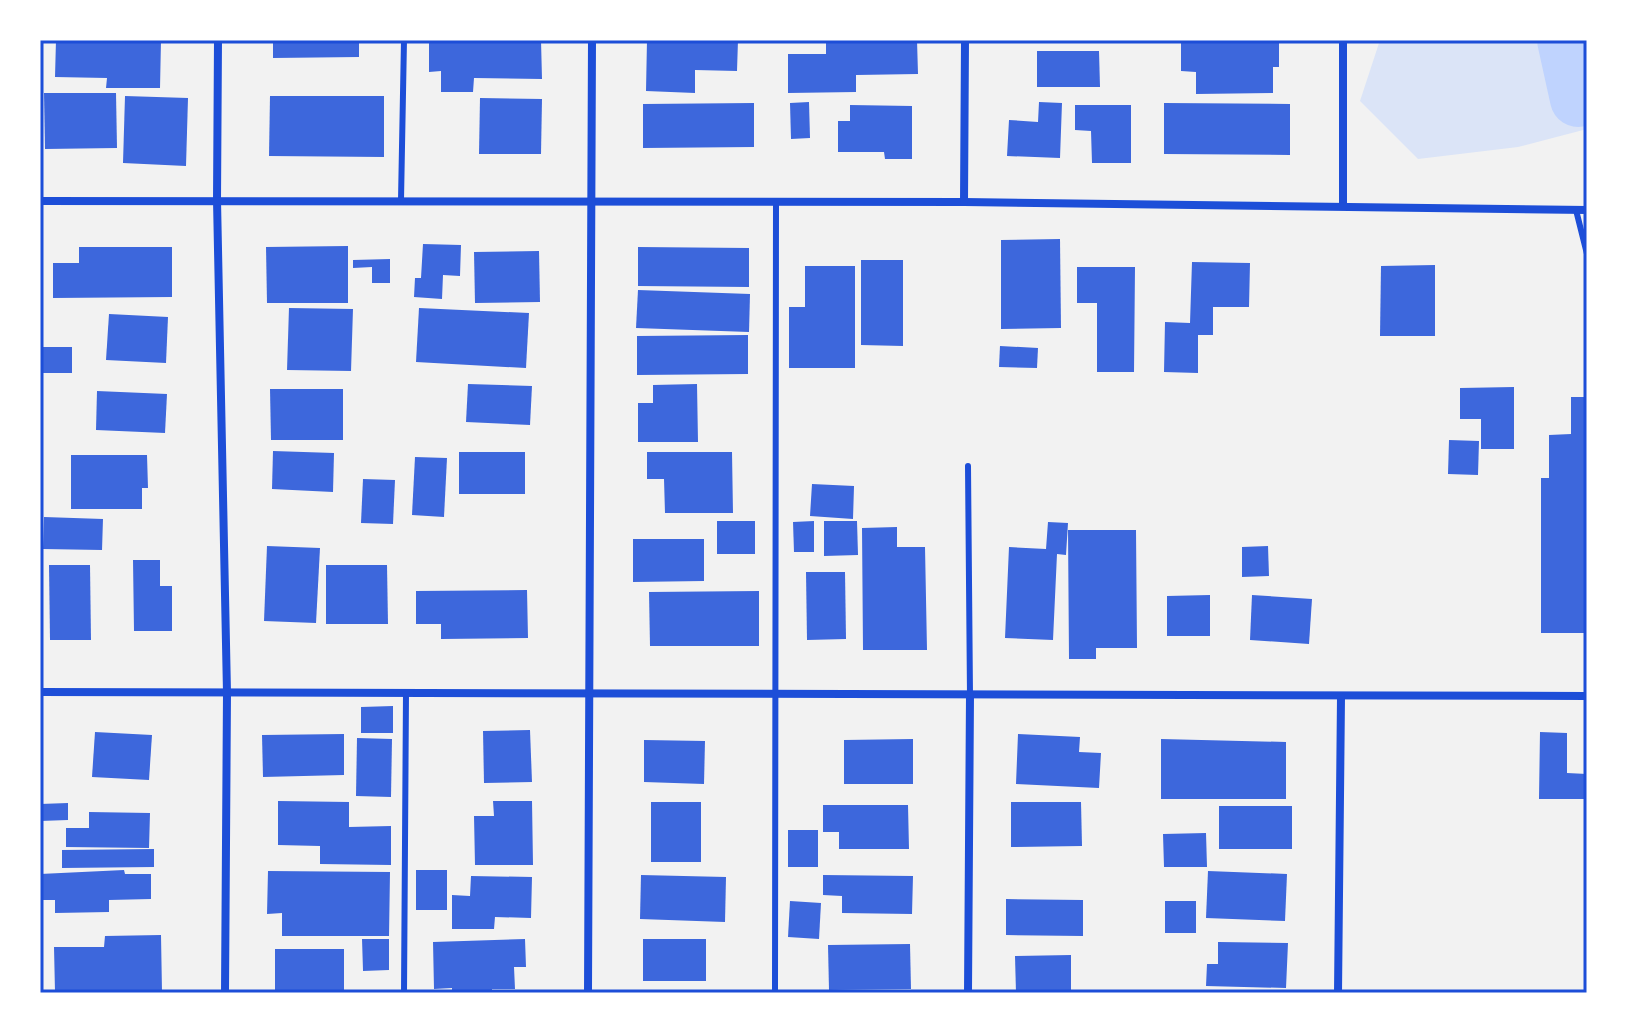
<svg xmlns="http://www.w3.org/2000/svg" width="1627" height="1033" viewBox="0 0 1627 1033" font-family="Overpass,sans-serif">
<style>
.green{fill:#dbe4f7}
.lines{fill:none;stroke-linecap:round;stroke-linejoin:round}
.river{stroke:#bfd3fe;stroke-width:56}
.building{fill:#3d67dc}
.service{stroke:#1d4ed8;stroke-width:6}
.minor{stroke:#1d4ed8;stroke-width:8}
.neatline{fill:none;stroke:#1d4ed8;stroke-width:3}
</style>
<rect width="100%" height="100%" fill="#f2f2f2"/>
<!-- green -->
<path class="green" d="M1380,40h207v89l-69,18 -100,12 -58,-58z"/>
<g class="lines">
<!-- river -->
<path class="river" d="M1565,40l13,59"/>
</g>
<!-- building -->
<g class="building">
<path d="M56,40h105l-1,48h-54l1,-10 -52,-1z"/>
<path d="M273,40h86v17l-86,1z"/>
<path d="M429,40h112l1,39 -68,-1 -1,14h-32v-21l-12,1z"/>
<path d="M647,40h91l-1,31 -42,-1v23l-49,-2z"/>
<path d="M826,40h91l1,34 -62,1v17l-68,1v-39h38z"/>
<path d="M1181,40h98v27h-6v26l-77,1v-22l-15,-1z"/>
<path d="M1037,51h62l1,36h-63z"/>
<path d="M44,93h72l1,55 -72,1z"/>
<path d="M125,96l63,2 -2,68 -63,-3z"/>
<path d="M270,96h114v61l-115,-1z"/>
<path d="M480,98l62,1 -1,55h-62z"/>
<path d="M809,102l1,36 -19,1 -1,-36z"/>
<path d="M1039,102l23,1 -2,55 -53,-2 2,-36 29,2z"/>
<path d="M754,103v44l-111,1v-44z"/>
<path d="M1164,103l126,1v51l-126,-1z"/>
<path d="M850,105l62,1v53h-27l-1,-7h-46v-31h12z"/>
<path d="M1075,105h56v58h-39l-1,-32 -16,-1z"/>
<path d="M1060,239l1,89 -60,1v-89z"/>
<path d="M423,244l38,1 -1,31 -17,-1 -1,24 -28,-2 1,-19h6z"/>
<path d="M348,246v57h-81l-1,-56z"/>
<path d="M79,247h93v50l-119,1v-35h26z"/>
<path d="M638,247l111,1v39l-111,-1z"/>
<path d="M539,251l1,51 -65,1 -1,-51z"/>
<path d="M390,259v24h-18v-16l-19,1v-8z"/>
<path d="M861,260h42v86l-42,-1z"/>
<path d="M1192,262l58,1 -1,44h-36v28h-15v38l-34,-1 1,-50 25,1z"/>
<path d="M1435,265v71h-55l1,-70z"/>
<path d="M805,266h50v102h-66v-61h16z"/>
<path d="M1077,267h58l-1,105h-37v-69h-20z"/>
<path d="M638,290l112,4 -1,38 -113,-4z"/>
<path d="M289,308l64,1 -2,62 -64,-1z"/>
<path d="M419,308l110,5 -3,55 -110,-6z"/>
<path d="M109,314l59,3 -2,46 -60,-3z"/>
<path d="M748,335v39l-111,1v-39z"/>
<path d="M1000,346l38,2 -1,20 -38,-1z"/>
<rect x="42" y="347" width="30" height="26"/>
<path d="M468,384l64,2 -2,39 -64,-3z"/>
<path d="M697,384l1,58h-60v-39h15v-18z"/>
<path d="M1514,387v62h-33v-30h-21v-31z"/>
<path d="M270,389h73v51h-72z"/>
<path d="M97,391l70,3 -2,39 -69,-3z"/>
<path d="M1571,397h16v236h-46v-155h8v-43l22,-1z"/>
<path d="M1449,440l30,1 -1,34 -30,-1z"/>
<path d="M273,451l61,2 -1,39 -61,-3z"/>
<rect x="459" y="452" width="66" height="42"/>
<path d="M647,452h85l1,61h-68l-1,-34h-17z"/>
<path d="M71,455h76l1,33h-6v21h-71z"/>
<path d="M415,457l32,1 -3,59 -32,-2z"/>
<path d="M363,479l32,1 -2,44 -32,-1z"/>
<path d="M812,484l42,2 -1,33 -43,-3z"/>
<path d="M44,517l59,2 -1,31 -59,-1z"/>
<rect x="717" y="521" width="38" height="33"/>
<path d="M814,521v31h-20l-1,-30z"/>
<path d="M824,521h33l1,34 -34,1z"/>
<path d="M1048,522l20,1 -2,32 -9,-1 -4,86 -48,-2 4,-91 37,2z"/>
<path d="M897,527v20h28l2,103h-64l-1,-122z"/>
<path d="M1068,530h68l1,118h-41v11h-27z"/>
<path d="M633,539h71v42l-71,1z"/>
<path d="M267,546l53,2 -4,75 -52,-2z"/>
<path d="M1268,546l1,30 -27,1v-30z"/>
<path d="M133,560h27v26h12v45h-38z"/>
<path d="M49,565h41l1,75h-41z"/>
<path d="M326,565h61l1,59h-62z"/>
<path d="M806,572h39l1,67 -39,1z"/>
<path d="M527,590l1,48 -87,1v-15h-25v-33z"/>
<path d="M759,591v55h-109l-1,-54z"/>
<path d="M1210,595v41h-43v-40z"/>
<path d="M1252,595l60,4 -3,45 -59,-4z"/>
<path d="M393,706v27h-32v-26z"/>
<path d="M530,730l2,52 -48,1 -1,-52z"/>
<path d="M95,732l57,3 -3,45 -57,-3z"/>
<path d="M1540,732l27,1v40l20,1v25h-48z"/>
<path d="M344,734v41l-81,2 -1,-42z"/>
<path d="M1018,734l62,3 -1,15 22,1 -2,35 -83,-4z"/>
<path d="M357,738l35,1 -1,58 -35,-1z"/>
<path d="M913,739v45h-69v-44z"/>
<path d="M1161,739l125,3v57h-125z"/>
<path d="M644,740l61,1 -1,43 -60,-2z"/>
<path d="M278,801l71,1v25l42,-1v39l-71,-1v-18l-42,-1z"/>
<path d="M493,801h39l1,64h-58l-1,-49h20z"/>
<rect x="651" y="802" width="50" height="60"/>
<path d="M1011,802h70l1,44 -71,1z"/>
<path d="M68,803v17l-28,1v-17z"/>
<path d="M823,805h85l1,44h-70v-17h-16z"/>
<rect x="1219" y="806" width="73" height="43"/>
<path d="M89,812l61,1 -1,35 -83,-1v-19h23z"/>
<rect x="788" y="830" width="30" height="37"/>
<path d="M1206,833l1,34h-43l-1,-33z"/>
<path d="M154,849v18l-92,1v-18z"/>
<path d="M124,870l1,4h26v25l-42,1v12l-54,1v-13h-15v-26z"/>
<rect x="416" y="870" width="31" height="40"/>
<path d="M268,871l122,1 -1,64h-107v-23l-15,1z"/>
<path d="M1208,871l79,3 -2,47 -79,-3z"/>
<path d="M641,875l85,2 -1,45 -85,-3z"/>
<path d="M823,875l90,1 -1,38 -70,-1v-17l-19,-1z"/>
<path d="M471,876l61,1 -1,41 -36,-1 -1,12h-42v-34l18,1z"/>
<path d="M1006,899l77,1v36l-77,-1z"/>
<path d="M790,901l31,2 -2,36 -31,-2z"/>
<rect x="1165" y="901" width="31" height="32"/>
<path d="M161,935l1,57h-107l-1,-45h50l1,-11z"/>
<path d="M362,939h27v31l-26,1z"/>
<path d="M525,939l1,28h-12l1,22h-23v4h-40v-5l-18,1 -1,-47z"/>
<rect x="643" y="939" width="63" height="42"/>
<path d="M1218,942l70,1 -2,45 -80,-2 1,-22h11z"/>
<path d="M910,944l1,45 -82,1 -1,-45z"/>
<rect x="275" y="949" width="69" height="44"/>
<path d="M1071,955v38h-55l-1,-37z"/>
</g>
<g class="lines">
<!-- service -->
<g class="service">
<path d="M401,200l3,-160"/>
<path d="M1576,210l11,44"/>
<path d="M968,466l2,229"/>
<path d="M404,993l2,-300"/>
<path d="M775,993l1,-789"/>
</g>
<!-- minor -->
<g class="minor">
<path d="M218,40l-1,160 10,493 -2,300"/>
<path d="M1343,40v166"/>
<path d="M40,201l924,1 623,8"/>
<path d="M964,202l1,-162"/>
<path d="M40,692l1547,4"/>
<path d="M588,993l4,-953"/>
<path d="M968,993l2,-298"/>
<path d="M1338,993l3,-296"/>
</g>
</g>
<!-- border -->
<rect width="1627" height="1033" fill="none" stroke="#ffffff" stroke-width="84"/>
<rect x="42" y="42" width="1543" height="949" class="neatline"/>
</svg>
